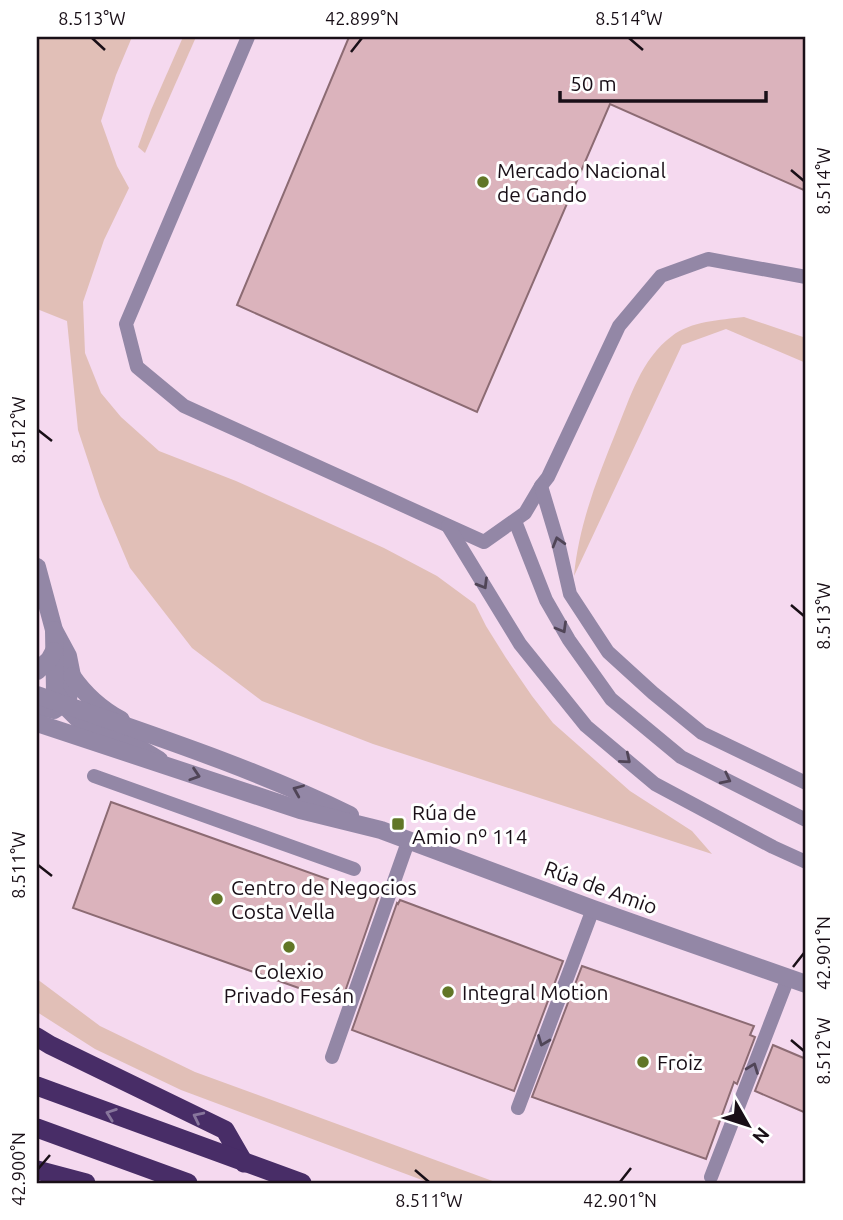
<svg xmlns="http://www.w3.org/2000/svg" width="843" height="1220" viewBox="0 0 843 1220" font-family="Ubuntu,sans-serif">
<style>
.green{fill:#e1bfb7}
.building{fill:#dbb3bc;stroke:#8c6b73;stroke-width:2}
.lines{fill:none;stroke-linecap:round;stroke-linejoin:round}
.service{stroke:#9387a6;stroke-width:14}
.minor{stroke:#9387a6;stroke-width:18}
.tertiary{stroke:#9387a6;stroke-width:18}
.trunk{stroke:#482d67;stroke-width:19}
.oneway{stroke:#504557}
.oneway2{stroke:#88769c}
.ticks{fill:none;stroke:#190f17;stroke-width:2.5}
.poi-dot{fill:#617626;stroke:#fff;stroke-width:2.5}
.labels{text-anchor:middle;dominant-baseline:central;stroke-width:6;stroke-linejoin:round;paint-order:stroke}
.poi-label{font-size:21px;fill:#190f17;stroke:#fff;text-anchor:start}
.street-label{font-size:21px;fill:#190f17;stroke:#fff}
.neatline{fill:none;stroke:#190f17;stroke-width:2.5}
.ticks-label{font-size:18px;text-anchor:middle;fill:#190f17}
</style>
<rect width="100%" height="100%" fill="#f5d9ef"/>
<!-- green -->
<g class="green">
<path d="M37,37h95l-16,38 -15,46 16,45 12,22 -25,52 -21,62 2,51 16,40 20,24 38,34 77,30 148,67 53,28 38,28 11,22 20,32 26,38 21,27 77,68 62,40 20,23 -339,-110 -111,-43 -70,-53 -62,-80 -30,-71 -22,-67 -11,-109 -30,-12z"/>
<path d="M183,37h13l-51,116 -7,-6 13,-37z"/>
<path d="M744,317l62,21v25l-80,-34 -44,16 -108,231c5,-52 23,-97 42,-144 14,-34 25,-73 56,-96 19,-15 48,-16 72,-19z"/>
<path d="M37,979l63,47 95,46 303,111h-68l-249,-93 -86,-41 -58,-37z"/>
</g>
<!-- building -->
<g class="building">
<path d="M349,37h457v154l-196,-87 -133,308 -240,-107z"/>
<path d="M111,802l267,95 -37,106 -268,-95z"/>
<path d="M400,900l163,61 -49,130 -162,-61 45,-127 1,1z"/>
<path d="M582,966l172,60 -4,9 5,2 -18,47 -3,-2 -28,77 -174,-62z"/>
<path d="M773,1045l33,14v54l-51,-22z"/>
</g>
<g class="lines">
<!-- service -->
<g class="service">
<path d="M248,37l-122,287 11,43 47,39 300,136 41,-29 16,-27 7,-9 71,-151 42,-50 47,-17 98,18"/>
<path d="M541,486l18,60 11,48 38,58 45,41 49,40 104,50"/>
<path d="M515,521l31,79 23,40 42,59 70,58 125,63"/>
<path d="M448,526l72,118 66,82 69,58 118,63 33,15"/>
<path d="M94,776l260,93"/>
<path d="M332,1057l77,-218"/>
<path d="M518,1108l75,-199"/>
<path d="M711,1177l77,-199"/>
</g>
<!-- minor -->
<g class="minor">
<path d="M37,567l17,63 14,26 4,20 -4,23 -5,5 -9,6 -17,-4"/>
<path d="M54,630l1,62 8,12 18,18 45,18 33,20"/>
<path d="M37,671l12,-11 5,-9"/>
<path d="M72,676c13,19 29,33 49,44"/>
</g>
<!-- tertiary -->
<g class="tertiary">
<path d="M37,695c105,37 212,71 313,120"/>
<path d="M37,723l263,87 81,20 212,79 213,75"/>
</g>
<!-- trunk -->
<g class="trunk">
<path d="M37,1037l13,8 175,85 19,33"/>
<path d="M37,1086l265,97"/>
<path d="M37,1128l151,55"/>
<path d="M37,1170l49,13"/>
</g>
</g>
<!-- one-way arrows -->
<defs><path id="oneway-chevron" d="M-2-3.5L2.5 0L-2 3.5" fill="none" stroke-width="1.6" stroke-linecap="round" stroke-linejoin="round" transform="scale(1.75)"/></defs>
<g class="oneway">
<use href="#oneway-chevron" transform="translate(558 542) rotate(-106)"/>
<use href="#oneway-chevron" transform="translate(483 584) rotate(59)"/>
<use href="#oneway-chevron" transform="translate(562 628) rotate(60)"/>
<use href="#oneway-chevron" transform="translate(626 759) rotate(40)"/>
<use href="#oneway-chevron" transform="translate(195 775) rotate(18)"/>
<use href="#oneway-chevron" transform="translate(726 779) rotate(27)"/>
<use href="#oneway-chevron" transform="translate(298 790) rotate(-157)"/>
<use href="#oneway-chevron" transform="translate(543 1041) rotate(111)"/>
<use href="#oneway-chevron" transform="translate(753 1068) rotate(-69)"/>
</g>
<g class="oneway2">
<use href="#oneway-chevron" transform="translate(111 1114) rotate(-160)"/>
<use href="#oneway-chevron" transform="translate(198 1117) rotate(-154)"/>
</g>
<!-- ticks -->
<path class="ticks" d="M92,38l13,12M629,38l14,12M351,52l11,-14M791,170l13,11M38,430l14,11M791,605l13,11M38,865l14,11M793,967l11,-14M791,1040l13,11M38,1169l12,-14M415,1170l14,12M620,1182l11,-14"/>
<!-- markers -->
<g class="poi-dot">
<circle cx="483" cy="182" r="7"/>
<rect x="391" y="817" width="14" height="14" rx="3.5"/>
<circle cx="217" cy="899" r="7"/>
<circle cx="289" cy="947" r="7"/>
<circle cx="448" cy="992" r="7"/>
<circle cx="643" cy="1062" r="7"/>
</g>
<g class="labels">
<!-- poi labels -->
<g class="poi-label">
<text x="497" y="170">Mercado Nacional<tspan x="497" dy="24">de Gando</tspan></text>
<text x="412" y="812">Rúa de<tspan x="412" dy="24">Amio nº 114</tspan></text>
<text x="231" y="887">Centro de Negocios<tspan x="231" dy="24">Costa Vella</tspan></text>
<text x="289" y="971" text-anchor="middle">Colexio<tspan x="289" dy="24">Privado Fesán</tspan></text>
<text x="462" y="992">Integral Motion</text>
<text x="657" y="1062">Froiz</text>
</g>
<!-- street labels -->
<g class="street-label">
<text transform="translate(601 887) rotate(20)">Rúa de Amio</text>
</g>
</g>
<!-- border -->
<rect width="843" height="1220" fill="none" stroke="#ffffff" stroke-width="77"/>
<!-- north arrow -->
<g transform="translate(748 1125) rotate(129)" stroke="#ffffff" stroke-width="5" paint-order="stroke">
<path d="M0-5L12 26L0 18L-12 26Z" fill="#190f17"/>
<text y="-10" font-size="19" font-weight="bold" text-anchor="middle" fill="#190f17">N</text>
</g>
<!-- scale -->
<path d="M560 91v10h206v-10" fill="none" stroke="#190f17" stroke-width="3.5"/>
<text x="570" y="91" font-size="21" fill="#190f17" stroke="#ffffff" stroke-width="5" paint-order="stroke">50 m</text>
<rect x="38" y="38" width="766" height="1144" class="neatline"/>
<g class="ticks-label">
<text x="92" y="25">8.513°W</text>
<text x="362" y="25">42.899°N</text>
<text x="629" y="25">8.514°W</text>
<text transform="translate(824 181) rotate(-90)" y="6">8.514°W</text>
<text transform="translate(19 430) rotate(-90)" y="6">8.512°W</text>
<text transform="translate(824 616) rotate(-90)" y="6">8.513°W</text>
<text transform="translate(19 865) rotate(-90)" y="6">8.511°W</text>
<text transform="translate(824 953) rotate(-90)" y="6">42.901°N</text>
<text transform="translate(824 1051) rotate(-90)" y="6">8.512°W</text>
<text transform="translate(19 1169) rotate(-90)" y="6">42.900°N</text>
<text x="429" y="1207">8.511°W</text>
<text x="620" y="1207">42.901°N</text>
</g>
</svg>
